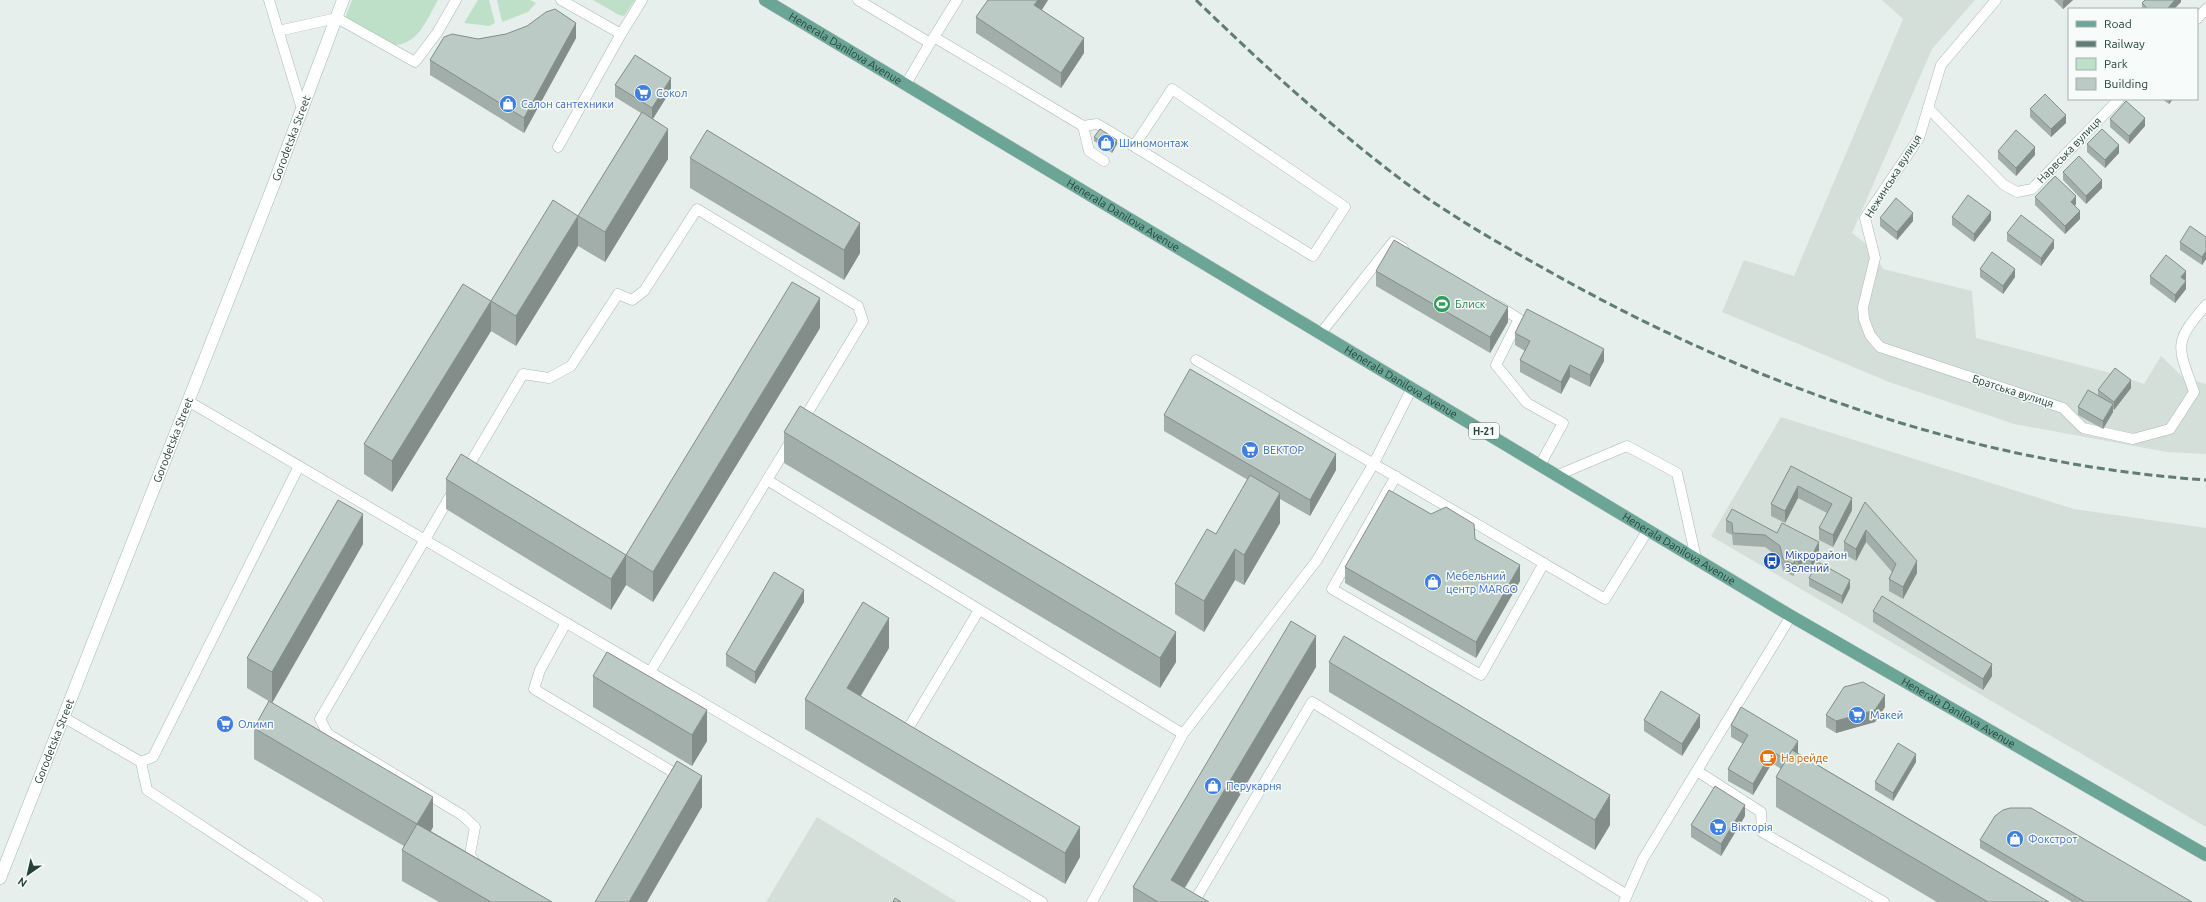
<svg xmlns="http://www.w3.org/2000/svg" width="2206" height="902" viewBox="0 0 2206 902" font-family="Ubuntu,sans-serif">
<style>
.built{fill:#d4dfda}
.green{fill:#bfe0c8}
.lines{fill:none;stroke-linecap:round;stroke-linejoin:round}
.lane-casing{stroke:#a8b8b2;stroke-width:11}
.secondary-casing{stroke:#a4bbb3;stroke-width:13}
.primary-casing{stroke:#c2cac8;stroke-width:13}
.lane{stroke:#fff;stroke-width:10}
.secondary{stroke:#fff;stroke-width:12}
.primary{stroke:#6aa596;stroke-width:12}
.rail{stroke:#5f7d75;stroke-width:3;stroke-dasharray:8 4;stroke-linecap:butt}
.wall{fill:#a1aea9}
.shaded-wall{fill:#838d89}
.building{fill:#bbcac4;stroke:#838d89}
.labels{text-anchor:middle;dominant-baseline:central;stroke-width:3;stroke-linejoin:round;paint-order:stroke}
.shield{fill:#f7fbf9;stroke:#637a73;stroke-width:1}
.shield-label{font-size:10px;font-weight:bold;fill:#24423a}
.street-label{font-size:11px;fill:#24423a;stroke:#f7fbf9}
.shop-label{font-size:11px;fill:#366cbe;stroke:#f7fbf9;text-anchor:start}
.leisure-label{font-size:11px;fill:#27864d;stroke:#f7fbf9;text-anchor:start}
.transit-label{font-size:11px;fill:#164399;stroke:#f7fbf9;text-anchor:start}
.food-label{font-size:11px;fill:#c56008;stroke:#f7fbf9;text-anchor:start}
</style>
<rect width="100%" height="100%" fill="#e6efeb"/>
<!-- built -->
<g class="built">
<path d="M1882,0h93l-43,49 -80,184 21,16 10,20 89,22 4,47 142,37 26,9 17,-28 23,22 22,6v70l-39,-2 -153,-28 -125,-42 -167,-70 22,-52 50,16 109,-257z"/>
<path d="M1781,417l293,92 132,19v299l-495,-291z"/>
<path d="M817,817l140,85h-191z"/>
</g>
<!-- green -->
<g class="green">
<path d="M352,0h86c-12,20 -19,45 -45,45l-48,-27z"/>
<path d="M478,0h11l6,23 -6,3 -25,-3z"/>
<path d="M497,0h33l6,3 -8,9 -26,10z"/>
<path d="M593,0h42l-11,16 -5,-1z"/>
</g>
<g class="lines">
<defs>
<g id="lane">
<path d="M269,0l33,109"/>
<path d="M858,0l72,43 -24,41"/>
<path d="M1996,0l-55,65 -22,73 -54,80 10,40 -12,49 1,12 6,16 10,12 183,61 20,20 50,11 37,-10 24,-37c-16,-46 -22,-48 12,-87"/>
<path d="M2197,19l9,-10"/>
<path d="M278,31l59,-13 78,44 22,-29 19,-33"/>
<path d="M621,34l21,-34"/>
<path d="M934,37l23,-37"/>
<path d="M930,43l4,-6 149,89 14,-2 7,4 209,128 32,-49 -173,-118 -38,57"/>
<path d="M1928,108l76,77 13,7 15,-3 87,-90"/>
<path d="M1083,126l6,25 15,10"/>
<path d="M558,147l63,-113 -60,-34"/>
<path d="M1497,305l22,14 -23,46 31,38 36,20 -23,42"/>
<path d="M1321,333l72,-91 10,6"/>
<path d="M1196,360l409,239 43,-69"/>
<path d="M188,401l854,501"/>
<path d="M465,472l58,-98 26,4 22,-12 47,-72 14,6 12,-9 53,-82 161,97 5,15 -61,101"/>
<path d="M1558,475l69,-29 50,27 19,85"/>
<path d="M1396,476l-64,113 149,86 63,-112"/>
<path d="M767,480l416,254"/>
<path d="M452,493l-132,226 8,15 134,81 13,12 -5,27 6,11"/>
<path d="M566,623l-26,47 -6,19 137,82 5,12"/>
<path d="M650,672l142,-233"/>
<path d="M63,717l78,45 6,28 171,112"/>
<path d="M906,732l73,-122"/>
<path d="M141,762l12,-5 146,-291"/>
<path d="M1697,771l64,41 1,20 122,70"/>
<path d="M1092,902l91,-168 134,-174 57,-97 38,-75"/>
<path d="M1194,902l118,-200 315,193"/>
<path d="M1624,902l19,-43 148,-243"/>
</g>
<g id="secondary">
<path id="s1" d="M0,878l272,-689 71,-189"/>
</g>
<g id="primary">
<path id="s2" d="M765,0l1026,616 415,239"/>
</g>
</defs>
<!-- lane casing -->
<use href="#lane" class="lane-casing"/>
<!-- secondary casing -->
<use href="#secondary" class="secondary-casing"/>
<!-- primary casing -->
<use href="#primary" class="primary-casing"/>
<!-- lane -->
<use href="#lane" class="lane"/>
<!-- secondary -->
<use href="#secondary" class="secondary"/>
<!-- primary -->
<use href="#primary" class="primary"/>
<!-- rail -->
<path class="rail" d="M1196,0c66,64 134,126 207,181 45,33 93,61 142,88 201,114 428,195 661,211"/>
</g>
<!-- wall -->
<g class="wall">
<path d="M988,0h60l-6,10 42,43 -23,35 -85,-55v-16z"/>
<path d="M2054,0h19l-10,9z"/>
<path d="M2181,0v2l-7,7h-32v-6z"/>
<path d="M506,34l70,4 -52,95 -94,-58v-15l48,-21z"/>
<path d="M615,85l56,5 -18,29 15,40 -63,103 -27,-16 -62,100 -25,-15 -99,161 -28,-18v-30l127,-143 87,-85 63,-103 -26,-16z"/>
<path d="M2162,99h11l-4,5z"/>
<path d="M2030,109l36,14 -15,14 -21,-20z"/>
<path d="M2110,119l35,7 -16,18 -19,-17z"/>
<path d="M1094,137l23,7 -5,9 -18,-12z"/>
<path d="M2087,144l32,9 -14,15 -18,-16z"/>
<path d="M1998,151l37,4 -19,21 -18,-17z"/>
<path d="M690,158l170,95 -16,27 -154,-92z"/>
<path d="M2063,172l39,16 -16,16 -23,-24z"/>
<path d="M2035,197l41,7 -1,2 5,13 -15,15 -30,-29z"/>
<path d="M1952,217l39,3 -17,22 -22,-17z"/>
<path d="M1880,218l33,3 -16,19 -17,-14z"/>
<path d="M2007,233l47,15 -13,18 -34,-25z"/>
<path d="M2206,237v22l-4,6 -22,-15v-8z"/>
<path d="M1980,269l35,8 -12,17 -23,-17z"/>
<path d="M1376,271l132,51 -18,31 -114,-67z"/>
<path d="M2150,276l36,3 -1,1 1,9 -11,14 -25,-19z"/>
<path d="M820,328l-167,274 -27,-17 -15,25 -165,-101v-30l180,76z"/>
<path d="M1515,333l89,28 -14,26 -20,-10 -9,17 -41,-22v-12l5,-9 -10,-6z"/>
<path d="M2131,388l-17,22 -1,-1v3l-10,17 -25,-14v-8l20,-11v-6z"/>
<path d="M1164,415l172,55 -26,46 -30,-17v24l-36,62 -9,-5 -31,52 -29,-18v-30l41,-50 32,-54 -84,-49z"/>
<path d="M784,432l392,230 -16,26 -376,-225z"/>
<path d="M1791,466l61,44 -19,37 -14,-7v-12l8,-15 -29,-15 -13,25 -14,-7v-12z"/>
<path d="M1865,502l52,71 -14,26 -14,-8v-12l3,-7 -26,-30 -10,19 -12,-7v-12z"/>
<path d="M1726,520l51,13 42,21 -8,15 -9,-5 -4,9 -3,-1 -2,4 -10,-5 -3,-13 -15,-11 -32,-2 -1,-10 -6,-3z"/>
<path d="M1475,539l45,42 -44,77 -131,-75v-16z"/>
<path d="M363,544l-91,159 -25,-15v-30z"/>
<path d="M1809,578l41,10 -8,16 -33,-18z"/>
<path d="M804,602l-49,82 -29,-18v-12z"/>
<path d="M1873,611l119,65 -9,14 -110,-68z"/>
<path d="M889,648l-28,48 219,161 -15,27 -260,-155v-30z"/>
<path d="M1329,662l281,163 -15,25 -266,-158z"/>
<path d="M1316,667l-131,221 24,14h-76v-15z"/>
<path d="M593,676l114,65 -15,25 -99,-59z"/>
<path d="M1885,707l-10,15 -39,11 -10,-6v-12z"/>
<path d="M1644,720l56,7 -18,29 -38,-25z"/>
<path d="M1731,725l67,28 251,149h-112l-161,-95v-30l5,-8 -9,-6 -19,32 -25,-14v-12l15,-25 -12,-7z"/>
<path d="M254,728l179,99 -2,4 121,71h-113l-37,-21v-31l2,-4 -150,-87z"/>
<path d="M1916,762l-23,39 -18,-11v-8z"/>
<path d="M1745,816l-24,40 -30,-19v-12z"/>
<path d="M1980,840l212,62h-120l-92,-54z"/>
</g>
<!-- shaded-wall -->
<g class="shaded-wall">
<path d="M1038,0h10l-14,21v-16z"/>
<path d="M2064,0h9l-10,9v-8z"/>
<path d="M2175,0h6v2l-7,7h-7z"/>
<path d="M576,23v15l-52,95v-15z"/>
<path d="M1084,38v15l-23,35v-15z"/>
<path d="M671,78v12l-19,30v-12z"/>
<path d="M2169,99h4l-4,5z"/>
<path d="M2066,115v8l-15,14v-8z"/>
<path d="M2145,118v8l-16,18v-8z"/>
<path d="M668,129v30l-63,103v-30z"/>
<path d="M1117,140v4l-5,9v-4z"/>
<path d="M2119,145v8l-14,15v-8z"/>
<path d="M2035,147v8l-19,21v-8z"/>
<path d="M2102,180v8l-16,16v-8z"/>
<path d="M2076,196v8l-5,6v-8z"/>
<path d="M2080,211v8l-15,15v-8z"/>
<path d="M1991,212v8l-17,22v-8z"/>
<path d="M1913,213v8l-16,19v-8z"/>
<path d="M578,216v30l-62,100v-30z"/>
<path d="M860,223v30l-16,27v-30z"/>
<path d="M2054,240v8l-13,18v-8z"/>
<path d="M2206,251v8l-4,6v-8z"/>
<path d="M2015,269v8l-12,17v-8z"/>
<path d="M2186,271v8l-5,6v-8z"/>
<path d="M2186,281v8l-11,14v-8z"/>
<path d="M820,298v30l-167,274v-30z"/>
<path d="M491,301v30l-99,161v-31z"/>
<path d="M1508,307v15l-18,31v-16z"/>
<path d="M1604,349v12l-14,26v-12z"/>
<path d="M1570,365v12l-9,17v-12z"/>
<path d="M2131,380v8l-17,22v-8z"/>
<path d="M2113,404v8l-10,17v-8z"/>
<path d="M1336,454v16l-26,46v-16z"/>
<path d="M1798,486v12l-13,25v-12z"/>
<path d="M1280,493v30l-36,62v-30z"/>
<path d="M1852,498v12l-19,37v-12z"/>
<path d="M363,514v30l-91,159v-31z"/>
<path d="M1866,530v12l-10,19v-12z"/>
<path d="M1819,542v12l-8,15v-12z"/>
<path d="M1235,549v31l-31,52v-31z"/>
<path d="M1802,553v11l-4,9v-11z"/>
<path d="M626,555v30l-15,25v-31z"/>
<path d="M1795,560v12l-2,4v-12z"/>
<path d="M1917,561v12l-14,26v-12z"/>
<path d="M1520,565v16l-44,77v-16z"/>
<path d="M1850,580v8l-8,16v-8z"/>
<path d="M804,590v12l-49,82v-12z"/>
<path d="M889,618v30l-42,70v-30z"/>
<path d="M1176,632v30l-16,26v-30z"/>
<path d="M1316,636v31l-140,235 -5,-22z"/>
<path d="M1992,664v12l-9,14v-11z"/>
<path d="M1885,695v12l-10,15 -39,11v-12z"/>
<path d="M707,710v31l-15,25v-31z"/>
<path d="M1700,715v12l-18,29v-12z"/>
<path d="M1798,741v12l-11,7z"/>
<path d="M1772,751v12l-19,32v-11z"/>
<path d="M1916,754v8l-23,39v-8z"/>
<path d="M702,776v31l-55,95h-18z"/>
<path d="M1610,795v30l-15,25v-30z"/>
<path d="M433,797v30l-16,27v-30z"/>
<path d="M1745,805v11l-24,40v-12z"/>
<path d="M1080,827v30l-15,27v-31z"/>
</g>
<!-- building -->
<g class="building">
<path d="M988,0h50l-4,5 50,33 -23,35 -85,-56z"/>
<path d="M2145,0h30l-8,9h-19l-6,-6z"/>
<path d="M555,9l21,14 -52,95 -94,-58 14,-23 8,-3 26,5 28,-5 21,-8 19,-14z"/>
<path d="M635,55l36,23 -19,30 -37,-23z"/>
<path d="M2045,94l21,21 -15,14 -21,-20z"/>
<path d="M2126,101l19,17 -16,18 -19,-17z"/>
<path d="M642,112l26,17 -63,103 -27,-16z"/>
<path d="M1100,129l17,11 -5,9 -18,-12z"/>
<path d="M2102,129l17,16 -14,15 -18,-16z"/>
<path d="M707,130l153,93 -16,27 -154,-92z"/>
<path d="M2016,130l19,17 -19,21 -18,-17z"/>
<path d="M2079,156l23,24 -16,16 -23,-24z"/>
<path d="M2055,176l21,20 -5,6 9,9 -15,15 -30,-29z"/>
<path d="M1968,195l23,17 -17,22 -22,-17z"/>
<path d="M1896,198l17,15 -16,19 -17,-14z"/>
<path d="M553,200l25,16 -62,100 -25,-15z"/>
<path d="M2021,215l33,25 -13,18 -34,-25z"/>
<path d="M2190,226l16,11v14l-4,6 -22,-15z"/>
<path d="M1394,240l114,67 -18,30 -114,-66z"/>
<path d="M1992,252l23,17 -12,17 -23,-17z"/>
<path d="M2166,255l20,16 -5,6 5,4 -11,14 -25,-19z"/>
<path d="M792,282l28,16 -167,274 -27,-17 -15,24 -165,-100 15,-25 165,101z"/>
<path d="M463,284l28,17 -99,160 -28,-17z"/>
<path d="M1527,309l77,40 -14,26 -20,-10 -9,17 -41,-22 10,-19 -15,-8z"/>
<path d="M2115,368l16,12 -17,22 -16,-12z"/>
<path d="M1190,369l146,85 -26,46 -146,-85z"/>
<path d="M2088,390l25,14 -10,17 -25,-14z"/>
<path d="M800,406l376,226 -16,26 -376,-226z"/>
<path d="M1791,466l61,32 -19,37 -14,-7 13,-24 -34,-18 -13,25 -14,-7z"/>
<path d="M1250,475l30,18 -36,62 -9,-6 -31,52 -29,-17 32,-55 9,5z"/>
<path d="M1389,490l42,24 15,-7 28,17 1,15 45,26 -44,77 -131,-75z"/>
<path d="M338,500l25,14 -91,158 -25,-14z"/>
<path d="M1865,502l52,59 -14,26 -14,-8 7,-15 -30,-34 -10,19 -12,-7z"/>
<path d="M1732,509l45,24 5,-10 37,19 -8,15 -9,-4 -4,9 -3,-2 -2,4 -10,-5 -3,-13 -15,-11 -32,-2 -1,-10 -6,-3z"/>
<path d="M1818,562l32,18 -8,16 -33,-18z"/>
<path d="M774,572l30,18 -49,82 -29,-18z"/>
<path d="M1882,596l110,68 -9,15 -110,-68z"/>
<path d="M863,602l26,16 -42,70 233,139 -15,26 -260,-154z"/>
<path d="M1291,621l25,15 -145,244 38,22h-51l-25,-15z"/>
<path d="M1344,636l266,159 -15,25 -266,-158z"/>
<path d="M607,652l100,58 -15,25 -99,-59z"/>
<path d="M1863,682l22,13 -10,15 -39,11 -10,-6 18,-28z"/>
<path d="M1661,691l39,24 -18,29 -38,-24z"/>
<path d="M269,701l164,96 -16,27 -163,-96z"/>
<path d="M1741,707l57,34 -12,19 -14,-9 -19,33 -25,-15 20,-34 -17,-10z"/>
<path d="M1898,743l18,11 -23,39 -18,-11z"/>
<path d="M1792,750l257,152h-61l-212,-125z"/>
<path d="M677,761l25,15 -73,126h-34z"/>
<path d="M1715,786l30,19 -24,39 -30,-19z"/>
<path d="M2010,808h21l161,94h-107l-105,-62 15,-24 8,-6z"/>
<path d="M417,824l135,78h-61l-89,-52z"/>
<path d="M895,898l6,4h-8z"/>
</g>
<!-- icons -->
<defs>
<symbol id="supermarket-disc" viewBox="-11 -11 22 22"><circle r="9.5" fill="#3f7fe0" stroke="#f7fbf9"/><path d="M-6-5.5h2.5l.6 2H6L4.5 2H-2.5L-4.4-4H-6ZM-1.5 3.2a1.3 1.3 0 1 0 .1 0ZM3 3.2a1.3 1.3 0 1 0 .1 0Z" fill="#fff"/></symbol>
<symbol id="shop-disc" viewBox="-11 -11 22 22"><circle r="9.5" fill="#3f7fe0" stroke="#f7fbf9"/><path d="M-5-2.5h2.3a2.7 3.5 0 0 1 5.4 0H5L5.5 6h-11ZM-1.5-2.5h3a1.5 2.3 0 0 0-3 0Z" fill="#fff"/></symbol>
<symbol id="stadium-disc" viewBox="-11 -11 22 22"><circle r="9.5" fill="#2e9e5b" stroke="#f7fbf9"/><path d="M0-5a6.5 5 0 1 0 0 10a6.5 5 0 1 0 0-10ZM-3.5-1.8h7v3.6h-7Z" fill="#fff"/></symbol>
<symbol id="bus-disc" viewBox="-11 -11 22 22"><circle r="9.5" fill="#1a4fb4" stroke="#f7fbf9"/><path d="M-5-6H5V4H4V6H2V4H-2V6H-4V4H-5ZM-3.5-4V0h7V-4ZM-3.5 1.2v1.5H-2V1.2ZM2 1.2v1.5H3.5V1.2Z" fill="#fff"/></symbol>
<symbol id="cafe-disc" viewBox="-11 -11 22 22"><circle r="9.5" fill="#e8710a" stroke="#f7fbf9"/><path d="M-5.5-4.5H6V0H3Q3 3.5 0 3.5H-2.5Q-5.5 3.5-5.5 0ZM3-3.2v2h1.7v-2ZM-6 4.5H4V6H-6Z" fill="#fff"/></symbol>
</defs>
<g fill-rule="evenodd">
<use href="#supermarket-disc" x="633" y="83" width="20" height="20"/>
<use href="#shop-disc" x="498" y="94" width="20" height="20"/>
<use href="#shop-disc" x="1096" y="133" width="20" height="20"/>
<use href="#stadium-disc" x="1432" y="294" width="20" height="20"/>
<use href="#supermarket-disc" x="1240" y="440" width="20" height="20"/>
<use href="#bus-disc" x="1762" y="551" width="20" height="20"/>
<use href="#shop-disc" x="1423" y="572" width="20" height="20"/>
<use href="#supermarket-disc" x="1847" y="705" width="20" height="20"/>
<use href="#supermarket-disc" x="215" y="714" width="20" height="20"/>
<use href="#cafe-disc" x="1758" y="748" width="20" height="20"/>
<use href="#shop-disc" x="1203" y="776" width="20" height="20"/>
<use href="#supermarket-disc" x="1708" y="817" width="20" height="20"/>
<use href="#shop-disc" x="2005" y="829" width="20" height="20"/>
</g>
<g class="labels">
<!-- shield labels -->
<rect class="shield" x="1469" y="423" width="30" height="16" rx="3"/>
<g class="shield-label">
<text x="1484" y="431">Н-21</text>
</g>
<!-- street labels -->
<g class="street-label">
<text stroke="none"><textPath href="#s2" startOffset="94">Henerala Danilova Avenue</textPath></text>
<text stroke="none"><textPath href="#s1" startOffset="795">Gorodetska Street</textPath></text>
<text transform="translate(2069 150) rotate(-46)">Нарвська вулиця</text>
<text transform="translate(1893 176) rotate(-58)">Нежинська вулиця</text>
<text stroke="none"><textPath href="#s2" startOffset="418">Henerala Danilova Avenue</textPath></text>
<text stroke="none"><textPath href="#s2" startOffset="742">Henerala Danilova Avenue</textPath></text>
<text transform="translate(2013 391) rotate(18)">Братська вулиця</text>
<text stroke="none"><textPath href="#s1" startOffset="471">Gorodetska Street</textPath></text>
<text stroke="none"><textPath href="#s2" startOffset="1066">Henerala Danilova Avenue</textPath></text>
<text stroke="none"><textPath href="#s2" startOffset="1390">Henerala Danilova Avenue</textPath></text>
<text stroke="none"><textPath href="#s1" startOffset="147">Gorodetska Street</textPath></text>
</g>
<!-- shop labels -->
<g class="shop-label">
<text x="656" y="93">Сокол</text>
<text x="521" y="104">Салон сантехники</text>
<text x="1119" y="143">Шиномонтаж</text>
<text x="1263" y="450">ВЕКТОР</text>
<text x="1446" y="576">Мебельний<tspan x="1446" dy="13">центр MARGO</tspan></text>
<text x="1870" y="715">Макей</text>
<text x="238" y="724">Олимп</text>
<text x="1226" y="786">Перукарня</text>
<text x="1731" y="827">Вікторія</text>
<text x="2028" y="839">Фокстрот</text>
</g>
<!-- leisure labels -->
<g class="leisure-label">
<text x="1455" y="304">Блиск</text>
</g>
<!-- transit labels -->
<g class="transit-label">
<text x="1785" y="555">Мікрорайон<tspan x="1785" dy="13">Зелений</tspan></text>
</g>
<!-- food labels -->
<g class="food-label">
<text x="1781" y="758">На рейде</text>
</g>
</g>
<!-- legend -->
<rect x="2068" y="8" width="130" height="92" fill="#f7fbf9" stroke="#a3b1ad"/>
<rect x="2076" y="21" width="20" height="6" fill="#6aa596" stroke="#a3b1ad"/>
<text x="2104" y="28" font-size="12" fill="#24423a">Road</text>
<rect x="2076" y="41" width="20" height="6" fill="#5f7d75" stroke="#a3b1ad"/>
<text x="2104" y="48" font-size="12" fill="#24423a">Railway</text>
<rect x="2076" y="58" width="20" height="12" fill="#bfe0c8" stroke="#a3b1ad"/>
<text x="2104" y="68" font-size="12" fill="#24423a">Park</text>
<rect x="2076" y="78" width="20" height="12" fill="#bbcac4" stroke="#a3b1ad"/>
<text x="2104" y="88" font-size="12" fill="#24423a">Building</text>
<!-- north arrow -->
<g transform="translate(28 874) rotate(214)" stroke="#f7fbf9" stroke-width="3" paint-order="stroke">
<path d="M0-3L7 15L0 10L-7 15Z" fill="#24423a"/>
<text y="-6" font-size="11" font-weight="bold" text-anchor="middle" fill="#24423a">N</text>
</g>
</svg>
